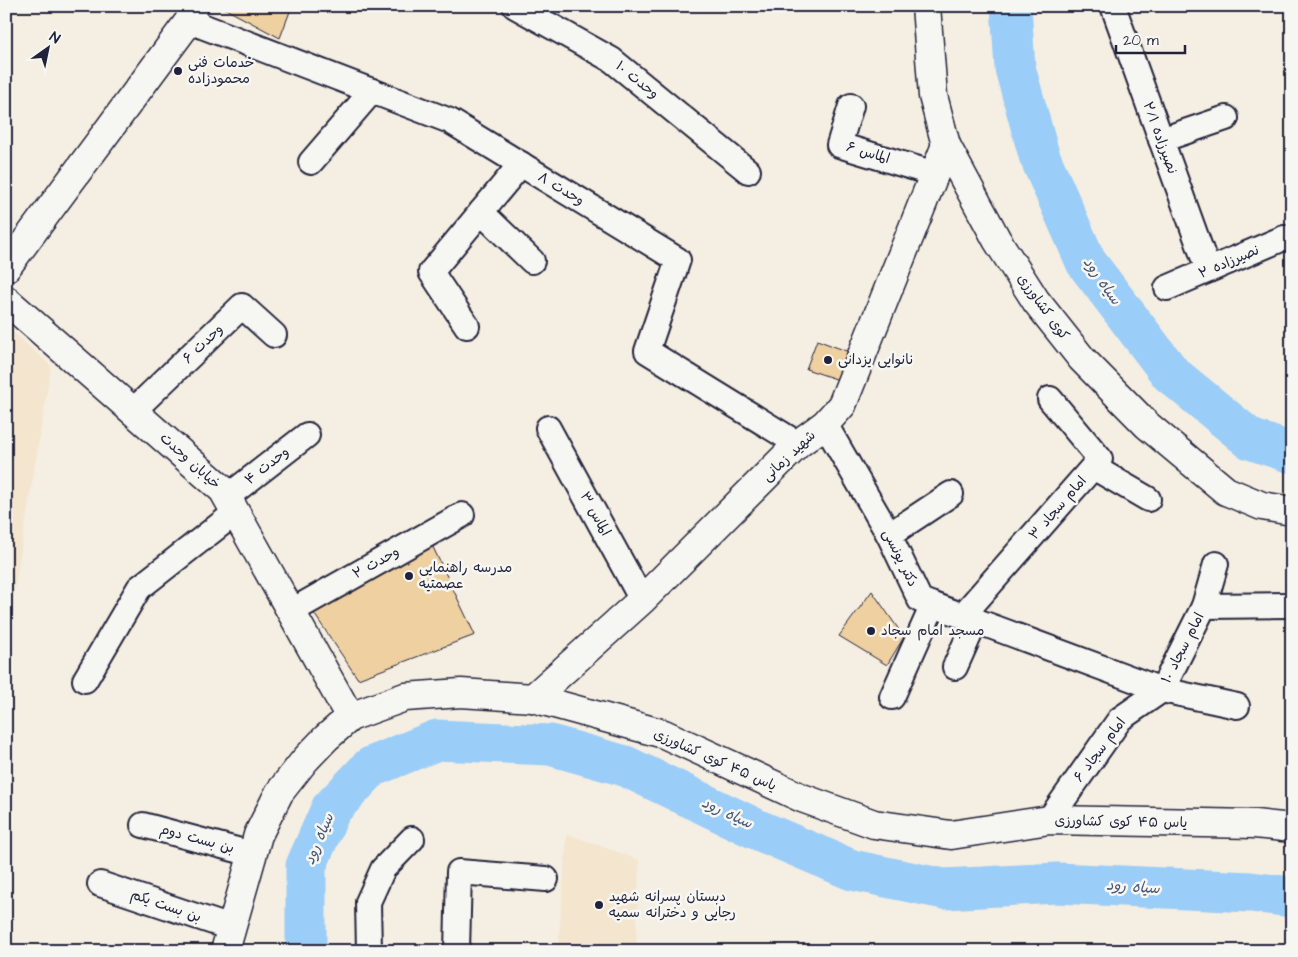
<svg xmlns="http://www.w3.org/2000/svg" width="1298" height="957" viewBox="0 0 1298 957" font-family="'Architects Daughter','Playpen Sans Arabic',sans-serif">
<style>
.built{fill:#f3e5ce}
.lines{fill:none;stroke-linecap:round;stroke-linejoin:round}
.river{stroke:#9acdf8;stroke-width:41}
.building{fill:#efd0a1;stroke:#22223b}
.minor-casing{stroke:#22223b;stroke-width:28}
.tertiary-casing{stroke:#22223b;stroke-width:31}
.minor{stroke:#f6f6f2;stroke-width:24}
.tertiary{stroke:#f6f6f2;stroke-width:28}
.poi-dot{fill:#22223b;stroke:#f6f6f2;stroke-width:2}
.labels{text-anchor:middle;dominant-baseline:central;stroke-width:5;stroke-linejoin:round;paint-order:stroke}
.poi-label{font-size:14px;fill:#22223b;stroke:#f6f6f2;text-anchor:start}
.street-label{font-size:14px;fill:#22223b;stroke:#f6f6f2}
.water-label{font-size:15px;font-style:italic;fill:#465574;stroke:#f6f6f2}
</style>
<rect width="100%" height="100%" fill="#f5eee2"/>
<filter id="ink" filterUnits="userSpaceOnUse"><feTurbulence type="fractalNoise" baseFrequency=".02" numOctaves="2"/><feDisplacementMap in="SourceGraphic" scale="10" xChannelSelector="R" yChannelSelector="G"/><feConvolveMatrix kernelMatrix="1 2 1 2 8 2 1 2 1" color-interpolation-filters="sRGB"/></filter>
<g filter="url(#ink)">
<!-- built -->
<g class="built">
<path d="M6,326l45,40 -45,275z"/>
<path d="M567,834l72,26 -3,91h-78z"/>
</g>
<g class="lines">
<!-- river -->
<g class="river">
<path d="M1011,6l4,62 24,87 47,107 85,112 79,65 42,14"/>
<path d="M306,951v-85l25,-57 40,-42 66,-27 113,5 75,21 131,63 96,41 92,19 113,-6 194,9 41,5"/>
</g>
</g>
<!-- building -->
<g class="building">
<path d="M220,6h72l-12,32z"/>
<path d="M817,340l32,12 -10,28 -33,-11z"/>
<path d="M430,541l45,94 -117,44 -45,-67z"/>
<path d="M872,591l32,46 -17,28 -48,-29z"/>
</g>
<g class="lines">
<defs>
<g id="minor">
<path d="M515,6l97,54 136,111"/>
<path d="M1113,6l95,264"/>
<path d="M189,21l261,100 228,139 -31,91 151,93"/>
<path d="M851,106l-12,39 96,29"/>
<path d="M1161,140l65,-22"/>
<path d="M311,162l61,-71"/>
<path d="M481,212l51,49"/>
<path d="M1167,288l117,-50h8"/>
<path d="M467,326l-36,-54 90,-108"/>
<path d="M133,411l109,-105 32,29"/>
<path d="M825,424l64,111 31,65 242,90 75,16"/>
<path d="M548,428l94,172"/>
<path d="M1093,467l55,32"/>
<path d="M227,497l80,-62"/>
<path d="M889,535l62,-41"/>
<path d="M1204,606l88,-1"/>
<path d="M290,612l172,-97"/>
<path d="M963,615l137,-156 -50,-60"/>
<path d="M955,667l21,-47"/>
<path d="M85,680l54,-92 96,-75"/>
<path d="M892,697l41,-92"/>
<path d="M1049,820l71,-101 42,-29 42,-84 12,-42"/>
<path d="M143,825l109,29"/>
<path d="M100,884l131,44"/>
<path d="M369,951l-1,-49 15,-33 29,-30"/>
<path d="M457,951l2,-79 87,7"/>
</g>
<g id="tertiary">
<path d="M926,6l7,90 13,49 51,95 39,61 46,58 65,66 79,66 36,15 30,5"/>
<path d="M6,268l183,-247 5,-15"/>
<path d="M6,300l217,190 127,227"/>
<path d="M533,698l109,-98 156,-156 27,-20 17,-19 104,-260"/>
<path d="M225,951l33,-116 21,-42 26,-33 21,-22 24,-21 55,-20 56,-4 72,5 131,36 138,64 72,26 77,11 98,-15 206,4 37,4"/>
</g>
</defs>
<!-- minor casing -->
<use href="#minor" class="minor-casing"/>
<!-- tertiary casing -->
<use href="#tertiary" class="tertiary-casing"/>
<!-- minor -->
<use href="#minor" class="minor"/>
<!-- tertiary -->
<use href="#tertiary" class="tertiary"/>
</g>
</g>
<!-- markers -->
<g class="poi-dot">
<circle cx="178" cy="71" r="5"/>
<circle cx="828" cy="360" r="5"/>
<circle cx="409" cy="576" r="5"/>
<circle cx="871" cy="631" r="5"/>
<circle cx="599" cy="905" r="5"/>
</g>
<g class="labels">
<!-- poi labels -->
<g class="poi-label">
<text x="188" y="63">خدمات فنی<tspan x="188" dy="16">محمودزاده</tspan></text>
<text x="838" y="360">نانوایی یزدانی</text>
<text x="419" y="568">مدرسه راهنمایی<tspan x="419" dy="16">عصمتیه</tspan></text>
<text x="881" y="631">مسجد امام سجاد</text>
<text x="609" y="897">دبستان پسرانه شهید<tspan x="609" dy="16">رجایی و دخترانه سمیه</tspan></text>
</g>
<!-- street labels -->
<g class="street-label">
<text transform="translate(637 80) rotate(39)">وحدت ۱۰</text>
<text transform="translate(1160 138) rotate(70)">نصیرزاده ۲/۱</text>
<text transform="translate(868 153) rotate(17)">الماس ۶</text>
<text transform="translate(561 189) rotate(31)">وحدت ۸</text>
<text transform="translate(1229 262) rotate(-23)">نصیرزاده ۲</text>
<text transform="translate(1043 307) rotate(54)">کوی کشاورزی</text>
<text transform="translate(203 344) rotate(-44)">وحدت ۶</text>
<text transform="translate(789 456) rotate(-43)">شهید زمانی</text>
<text transform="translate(190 461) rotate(42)">خیابان وحدت</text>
<text transform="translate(267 466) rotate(-38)">وحدت ۴</text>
<text transform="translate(1058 508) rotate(-49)">امام سجاد ۳</text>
<text transform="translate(595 514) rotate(61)">الماس ۳</text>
<text transform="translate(900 558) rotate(64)">دکتر یونسی</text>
<text transform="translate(376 563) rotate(-29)">وحدت ۲</text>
<text transform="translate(1183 648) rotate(-63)">امام سجاد ۱۰</text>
<text transform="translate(1100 750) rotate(-53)">امام سجاد ۶</text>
<text transform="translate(715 760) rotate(24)">یاس ۴۵ کوی کشاورزی</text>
<text transform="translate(1121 822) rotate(1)">یاس ۴۵ کوی کشاورزی</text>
<text transform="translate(197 839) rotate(15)">بن بست دوم</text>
<text transform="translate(166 906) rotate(19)">بن بست یکم</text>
</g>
<!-- water labels -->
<g class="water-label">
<text transform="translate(1102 281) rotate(55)">سیاه رود</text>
<text transform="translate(727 813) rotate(25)">سیاه رود</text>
<text transform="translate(319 839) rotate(-67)">سیاه رود</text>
<text transform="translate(1133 887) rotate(4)">سیاه رود</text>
</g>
</g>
<!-- margin -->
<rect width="1298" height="957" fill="none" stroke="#f6f6f2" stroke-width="25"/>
<rect x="12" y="12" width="1273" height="932" fill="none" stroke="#22223b" stroke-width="2" filter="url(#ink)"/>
<!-- north arrow -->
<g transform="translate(48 48) rotate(33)" stroke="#f6f6f2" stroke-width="4" paint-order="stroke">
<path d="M0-4L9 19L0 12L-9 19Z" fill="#22223b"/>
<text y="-8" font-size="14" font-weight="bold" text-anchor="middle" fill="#22223b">N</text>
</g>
<!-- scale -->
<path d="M1116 45v8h69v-8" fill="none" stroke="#22223b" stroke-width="2.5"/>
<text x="1123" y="45" font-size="15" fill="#22223b" stroke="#f6f6f2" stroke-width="4" paint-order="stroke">20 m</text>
</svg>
